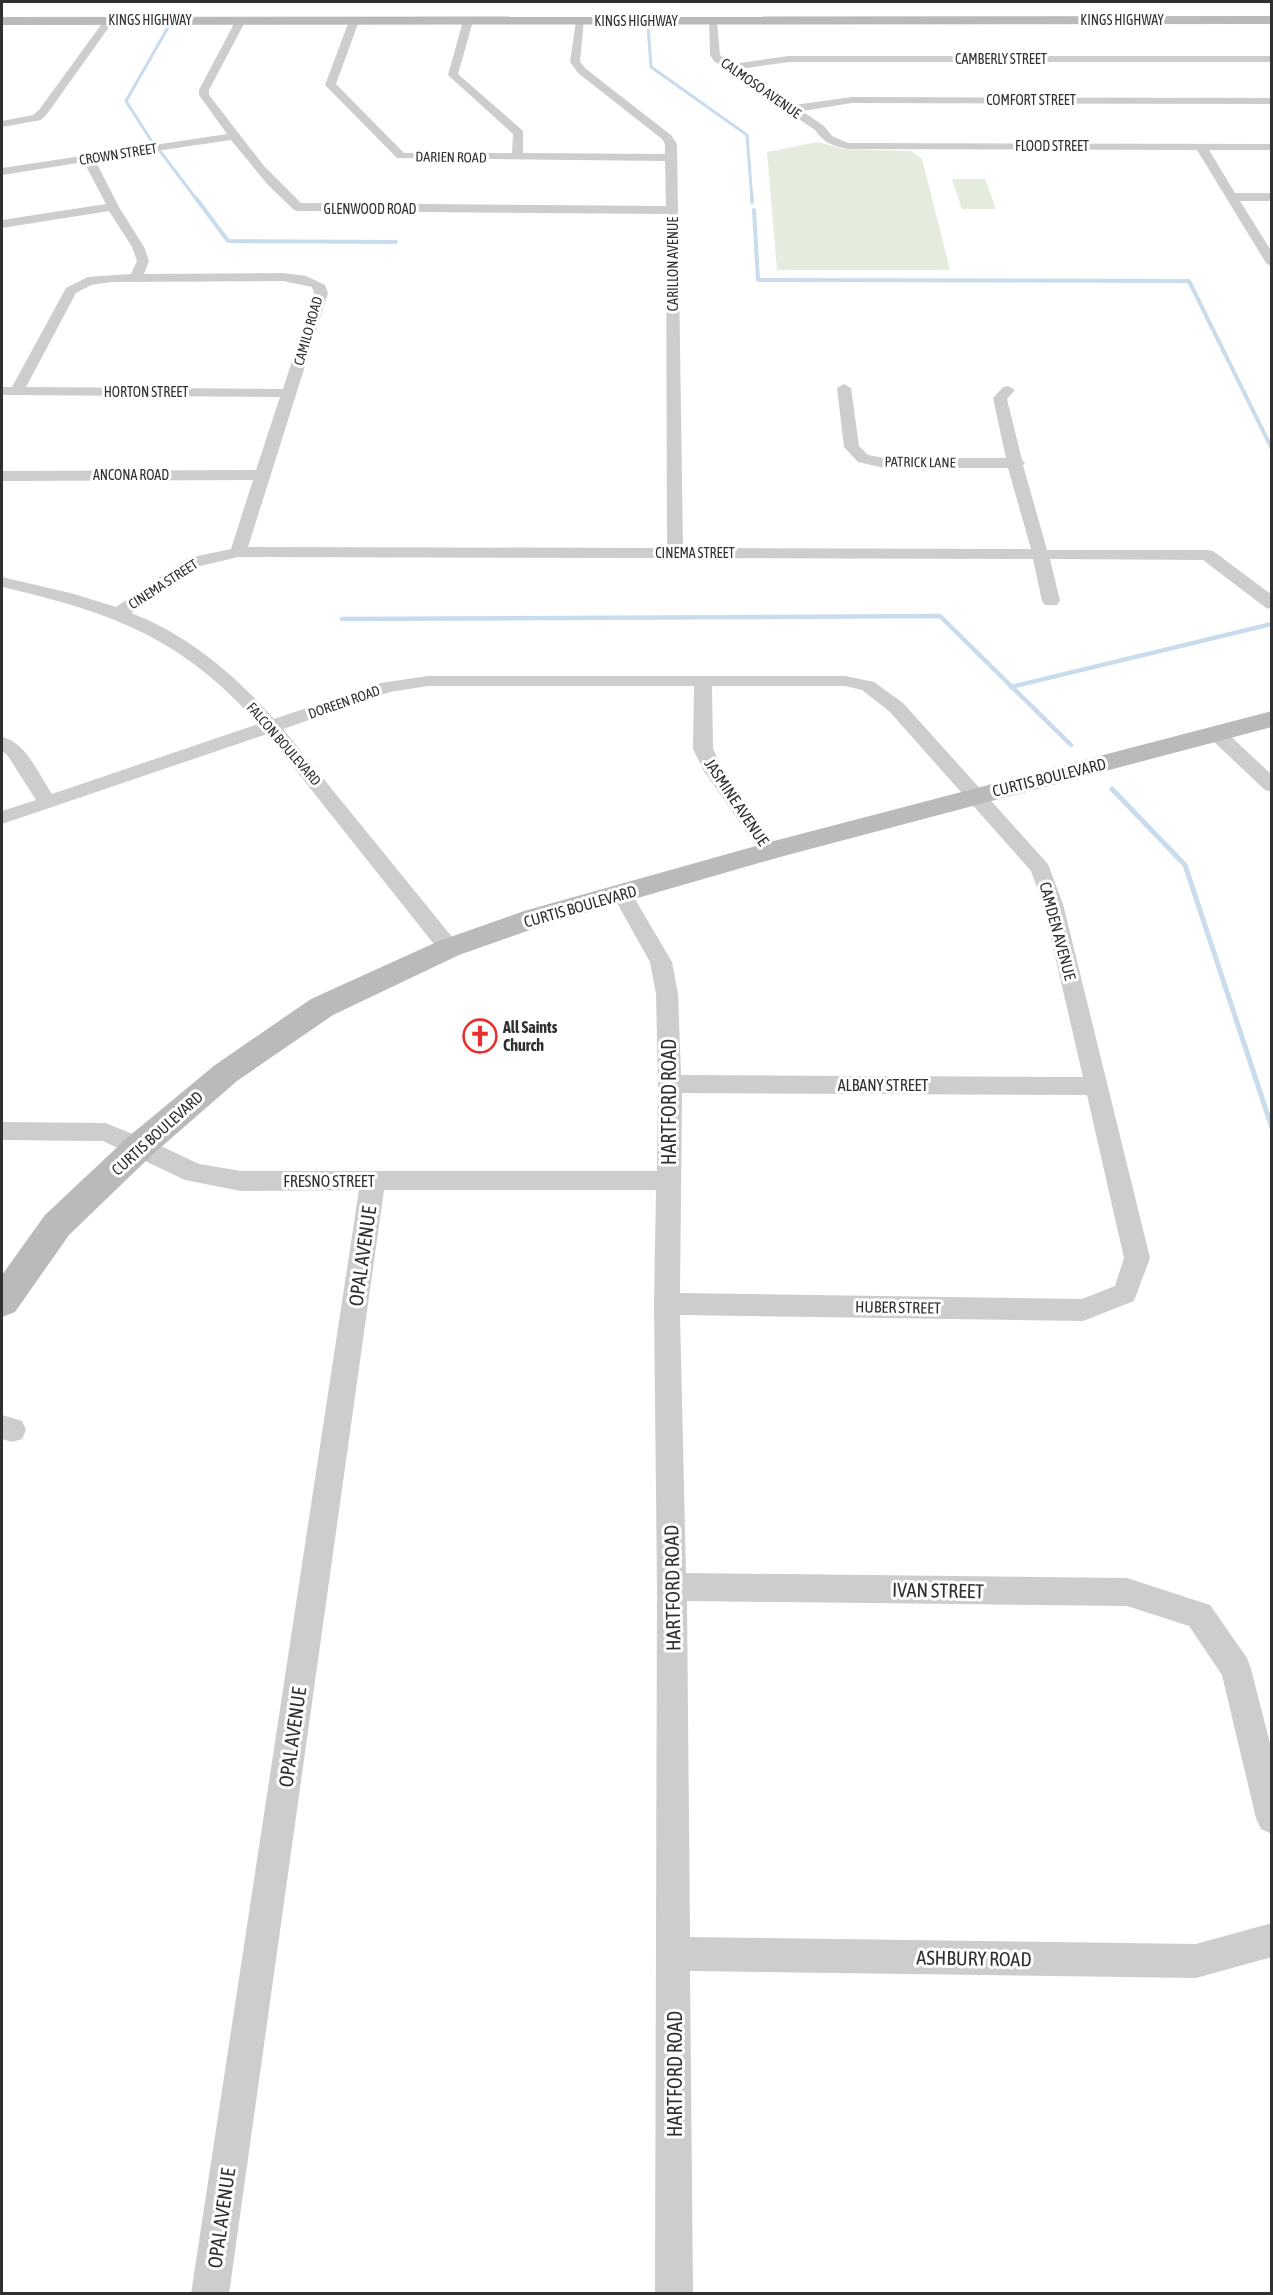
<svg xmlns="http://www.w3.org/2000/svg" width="1273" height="2295" viewBox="0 0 1273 2295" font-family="'Asap Condensed',sans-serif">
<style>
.green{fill:#e4eddd}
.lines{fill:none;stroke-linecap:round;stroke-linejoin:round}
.stream-far3{stroke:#c9dced;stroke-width:3}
.stream-far2{stroke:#c9dced;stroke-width:4}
.stream-far1{stroke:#c9dced;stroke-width:4.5}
.stream{stroke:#c9dced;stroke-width:5}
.street{fill:#cdcdcd;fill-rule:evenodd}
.secondary{fill:#bababa;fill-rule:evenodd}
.labels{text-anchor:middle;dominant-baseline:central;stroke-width:6;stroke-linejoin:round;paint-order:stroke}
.far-street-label{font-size:14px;fill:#303030;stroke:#fff}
.street-label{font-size:16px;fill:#303030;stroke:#fff}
.poi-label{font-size:16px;font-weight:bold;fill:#303030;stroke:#fff;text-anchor:start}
.near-street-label{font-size:20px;fill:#303030;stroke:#fff}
</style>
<rect width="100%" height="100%" fill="#fff"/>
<!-- green -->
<g class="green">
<path d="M818,142l25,7 68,2 11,8 28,111h-173l-10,-118z"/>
<path d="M952,179h33l11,30h-34z"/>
</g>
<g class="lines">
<!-- stream-far3 -->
<g class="stream-far3">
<path d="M648,27l3,40 96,68 5,65"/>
<path d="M154,145l-28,-44 44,-77"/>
<path d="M160,151l37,49"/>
</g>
<!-- stream-far2 -->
<g class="stream-far2">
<path d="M196,198l32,43 168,1"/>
<path d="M752,198v4"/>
<path d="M754,210l4,70 431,1 83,168"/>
</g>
<!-- stream-far1 -->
<g class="stream-far1">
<path d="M342,619l598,-3 131,129"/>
<path d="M1011,687l261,-63"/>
</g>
<!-- stream -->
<path class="stream" d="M1112,789l73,76 87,263"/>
<!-- street -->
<g class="street">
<path d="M241,17l5,3 -37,70v5l55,71 37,37 365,3 -1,-45 -268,-3 -72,-73 24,-64 8,-2 2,2 -23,63 68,69h108l1,-19 -65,-59 15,-54 5,-3 5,3 -15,53 65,57v22l142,1v-10l-3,-5 -84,-66 -8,-11 6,-41 8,-2 -4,43 6,7 85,66 6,9 6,404 348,1 -23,-81h-124l-26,-6 -14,-15 -7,-59 7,-4 7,4 8,58 9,9 16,3h122l-13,-60 10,-11 5,-1 7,4 -8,9 15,61 3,3 -2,2 24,85h160l6,1 59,44v14l-6,-1 -63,-48 -153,-1 10,42 -3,4h-12l-3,-4 -9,-42 -795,-2 -38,9 -69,47c57,22 103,61 143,106l107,-36 47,-7h417l29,6 29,21 145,161 15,40 87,354 -16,43 -51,20 -403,-6 6,258 441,5 83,27 37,53 4,11 21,82v83l-11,-5 -5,-11 -34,-143 -33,-49 -62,-20 -440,-5 3,336 506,7 76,-21v34l-76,21 -506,-7 3,323h-38l2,-707 -3,-283 2,-114h-272l-155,1104h-38l168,-1104 -118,1 -56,-11 -82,-39 -101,-1v-18l103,1 43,17 51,24 42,7h416l1,-87 -2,-90 -6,-32 -38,-68 3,-5 7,-2 7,2 43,73 6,32 3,81 402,2 -40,-173 -12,-33 -142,-160 -27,-21 -17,-4h-133l1,63 10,21 57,81 -3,5 -7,2 -7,-2 -59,-85 -11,-22 1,-63h-266l-38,6 -107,37 174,214 3,5 -3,5 -8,2 -8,-2 -174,-219 -265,90v-13l34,-11 -28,-44 -6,-5v-14c24,5 37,38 50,57l206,-70c-75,-86 -147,-112 -256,-137v-10l72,17 42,13 72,-49 43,-9 22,-69 -251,1v-10l254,-1 24,-73 -278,-2v-8h10l54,-99 22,-11 43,-3 6,-13 -5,-14 -23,-36 -107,17v-8l104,-16 -22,-42 -82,13v-7l225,-34 -28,-39v-5l37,-70zM231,140l37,45 26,25 4,1 368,3 1,334 -419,-1 80,-254 -3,-8 -19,-9 -23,-3 -139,1 5,-13 -5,-14 -25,-40 -24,-47zM283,281l29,6 2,6 -31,96 -257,-2 50,-94 15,-8 21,-3zM682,1093l405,2 37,163 -9,28 -33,13 -402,-6z"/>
<path d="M106,18l8,2 -67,94 -6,6 -39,7v-6l31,-6 6,-5z"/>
<path d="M709,19l8,2 3,34 12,9 57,-8h483v6h-483l-49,7 54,36 58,-8 420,1v6l-420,-1 -50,8 22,15 8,10 16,7 424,1v6h-63l26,43h37v8h-32l32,51v15l-6,-4 -69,-113 -349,-1c-15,-3 -24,-6 -33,-19l-101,-69 -4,-6z"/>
<path d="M1218,729l7,2 47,44v17l-7,-2 -54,-51 -2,-4 2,-4z"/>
<path d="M2,1415l20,6 4,9 -4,9 -10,3 -10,-3z"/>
</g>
<!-- secondary -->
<g class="secondary">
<path d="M1272,16v8l-1270,1v-8z"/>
<path d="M1272,711v16l-492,130 -236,68 -85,30 -126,60 -96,66 -85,74 -83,80 -54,77 -13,5v-42l43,-60 83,-78 87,-72 96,-66 128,-58 85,-30 246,-69z"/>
</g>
</g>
<!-- icons -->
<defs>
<symbol id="church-ring" viewBox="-11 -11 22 22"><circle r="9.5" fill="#fff" stroke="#ea302e" stroke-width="1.5"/><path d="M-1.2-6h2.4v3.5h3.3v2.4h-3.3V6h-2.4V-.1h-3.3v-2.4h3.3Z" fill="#ea302e"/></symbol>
</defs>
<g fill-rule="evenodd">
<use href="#church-ring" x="461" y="1017" width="38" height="38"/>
</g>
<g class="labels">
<!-- far-street labels -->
<g class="far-street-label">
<text x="150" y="20">KINGS HIGHWAY</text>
<text x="1122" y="20">KINGS HIGHWAY</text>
<text x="636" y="21">KINGS HIGHWAY</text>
<text x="1001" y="59">CAMBERLY STREET</text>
<text transform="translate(761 88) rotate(35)">CALMOSO AVENUE</text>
<text x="1031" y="100">COMFORT STREET</text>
<text x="1052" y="146">FLOOD STREET</text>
<text transform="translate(118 154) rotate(-9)">CROWN STREET</text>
<text transform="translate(451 157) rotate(1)">DARIEN ROAD</text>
<text x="370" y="209">GLENWOOD ROAD</text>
<text transform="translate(673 264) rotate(-90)">CARILLON AVENUE</text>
<text transform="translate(308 331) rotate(-74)">CAMILO ROAD</text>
<text x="146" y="392">HORTON STREET</text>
<text transform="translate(920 462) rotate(1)">PATRICK LANE</text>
<text x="131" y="475">ANCONA ROAD</text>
<text x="695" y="553">CINEMA STREET</text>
<text transform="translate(163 584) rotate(-33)">CINEMA STREET</text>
<text transform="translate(344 702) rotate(-19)">DOREEN ROAD</text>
<text transform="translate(284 744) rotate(49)">FALCON BOULEVARD</text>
</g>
<!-- street labels -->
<g class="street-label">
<text transform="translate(1049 777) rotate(-14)">CURTIS BOULEVARD</text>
<text transform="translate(737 802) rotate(56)">JASMINE AVENUE</text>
<text transform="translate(580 906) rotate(-16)">CURTIS BOULEVARD</text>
<text transform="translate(1058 931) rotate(75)">CAMDEN AVENUE</text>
<text x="883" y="1085">ALBANY STREET</text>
<text transform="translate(157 1133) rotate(-42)">CURTIS BOULEVARD</text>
<text x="329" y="1181">FRESNO STREET</text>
<text transform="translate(898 1307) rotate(1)">HUBER STREET</text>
</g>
<!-- poi labels -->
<g class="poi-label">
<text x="503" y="1027">All Saints<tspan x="503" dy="18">Church</tspan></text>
</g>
<!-- near-street labels -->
<g class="near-street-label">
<text transform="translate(668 1102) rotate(-90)">HARTFORD ROAD</text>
<text transform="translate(362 1256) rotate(-82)">OPAL AVENUE</text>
<text transform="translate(672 1588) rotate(-91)">HARTFORD ROAD</text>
<text transform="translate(938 1590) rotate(1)">IVAN STREET</text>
<text transform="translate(292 1737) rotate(-82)">OPAL AVENUE</text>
<text transform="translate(974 1958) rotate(1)">ASHBURY ROAD</text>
<text transform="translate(674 2074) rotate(-90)">HARTFORD ROAD</text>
<text transform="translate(221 2218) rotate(-82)">OPAL AVENUE</text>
</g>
</g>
<!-- border -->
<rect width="1273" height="2295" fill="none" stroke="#303030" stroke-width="6"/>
</svg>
